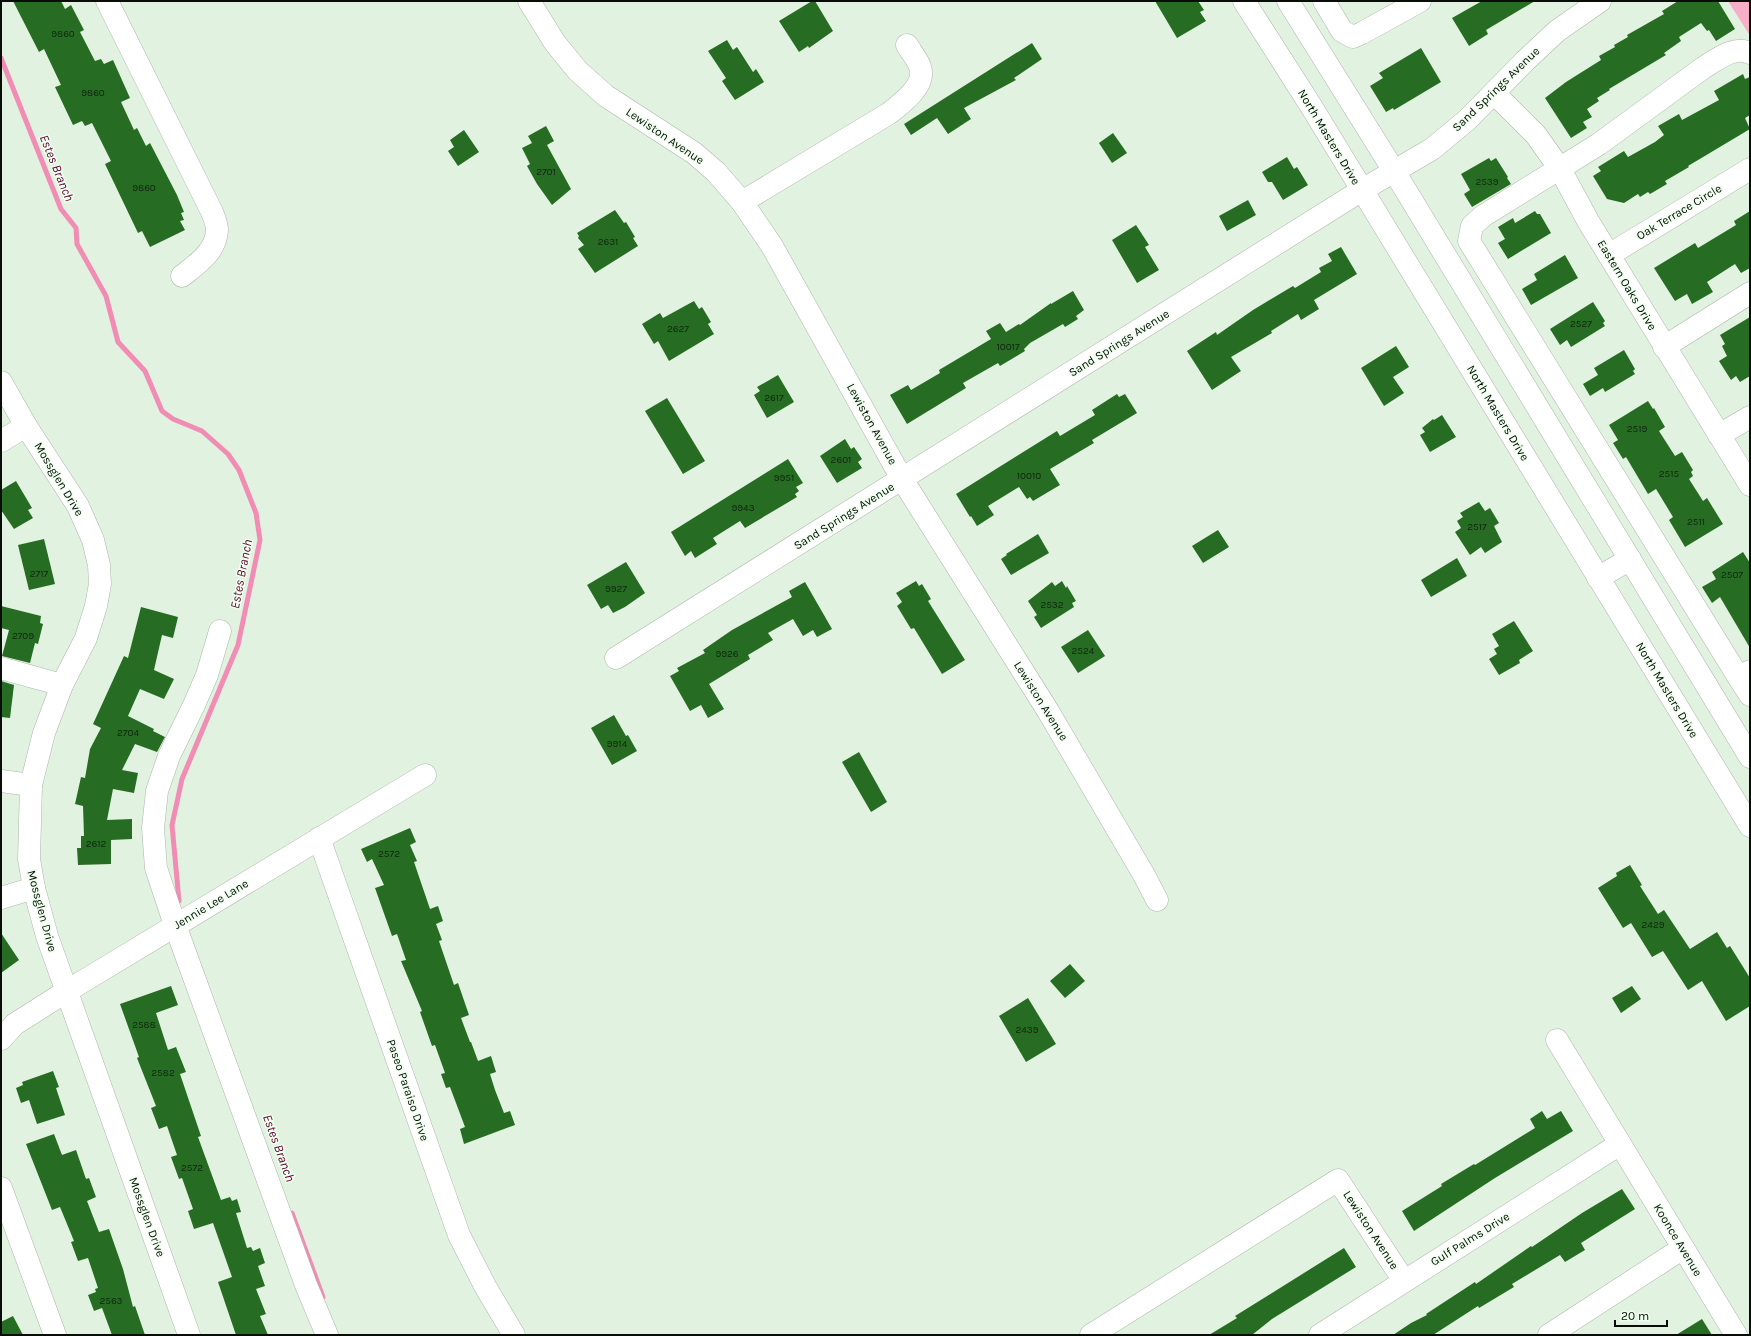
<svg xmlns="http://www.w3.org/2000/svg" width="1751" height="1336" viewBox="0 0 1751 1336" font-family="Karla,sans-serif">
<style>
.green{fill:#f7aec9}
.lines{fill:none;stroke-linecap:round;stroke-linejoin:round}
.stream{stroke:#f18db5;stroke-width:5}
.building{fill:#266d23}
.minor-casing{stroke:#a9b7a7;stroke-width:23}
.major-casing{stroke:#a9b7a7;stroke-width:23}
.minor{stroke:#fff;stroke-width:22}
.major{stroke:#fff;stroke-width:22}
.labels{text-anchor:middle;dominant-baseline:central;stroke-width:3;stroke-linejoin:round;paint-order:stroke}
.number-label{font-size:10px;fill:#10250f}
.street-label{font-size:12px;fill:#080d08;stroke:#efffee}
.water-label{font-size:13px;font-style:italic;fill:#5f0335;stroke:#efffee}
</style>
<rect width="100%" height="100%" fill="#e2f2e0"/>
<!-- green -->
<path class="green" d="M1728,1h22v35l-3,-5z"/>
<g class="lines">
<!-- stream -->
<g class="stream">
<path d="M1,58l60,151 15,19 1,16 29,52 12,46 27,29 17,40 11,8 29,12 26,23 11,16 17,43 4,27 -22,105 -56,134 -10,46 7,76"/>
<path d="M292,1213l31,84"/>
</g>
</g>
<!-- building -->
<g class="building">
<path d="M13,1h48l4,8 6,-4 13,25 -4,2 15,29 6,-2 3,5 9,-4 17,38 -9,4 13,28 3,-2 9,18 4,-3 27,52 7,17 -3,1 3,7 -4,1 5,9 -35,17 -8,-16 -4,2 -33,-69 6,-3 -19,-38 -7,3 -3,-5 -9,4 -18,-38 6,-2 -17,-36 -5,3z"/>
<path d="M812,1h3l18,30 -24,17 -1,-2 -9,6 -20,-31z"/>
<path d="M1155,1h43l6,9 -4,2 6,9 -29,17z"/>
<path d="M1482,1h53l-49,29 2,4 -19,12 -17,-28z"/>
<path d="M1678,1h40l17,28 -19,12 -7,-11 -2,1 -6,-8 -22,14 2,4 -17,12 2,2 -57,34 1,1 -13,8 2,3 -12,8 5,8 -9,5 4,6 -16,10 -26,-40 21,-16 35,-22 -2,-4 16,-9 -1,-2 14,-8 -1,-2 37,-21 -2,-3z"/>
<path d="M727,40l6,10 4,-3 16,25 3,-3 8,13 -29,18 -13,-19 4,-3 -18,-27z"/>
<path d="M1032,43l10,16 -28,19 2,2 -52,28 7,11 -23,15 -11,-16 -26,17 -7,-11z"/>
<path d="M1421,48l20,34 -47,28 -1,-2 -7,4 -16,-26 13,-8 -4,-5z"/>
<path d="M1743,74l2,5 5,-2v38l-5,3 5,11 -62,37 1,1 -24,14 2,3 -17,10 -2,-2 -8,5 -2,-3 -14,9 -17,-4 -14,-23 8,-5 -3,-4 26,-16 4,6 27,-15 9,-7 -6,-9 21,-12 3,6 37,-20 -5,-9z"/>
<path d="M546,126l8,15 -7,4 24,44 -19,16 -15,-21 -10,-18 3,-2 -8,-16 10,-5 -4,-7z"/>
<path d="M464,130l15,22 -21,14 -10,-15 6,-4 -4,-7z"/>
<path d="M1113,133l14,20 -15,10 -13,-20z"/>
<path d="M1287,157l7,12 3,-2 11,18 -25,15 -11,-18h-4l-6,-10z"/>
<path d="M1489,158l2,3 5,-3 12,19 -1,1 4,6 -39,23 -8,-13 6,-4 -9,-16z"/>
<path d="M1248,200l8,15 -29,16 -8,-15z"/>
<path d="M615,210l9,13 2,-1 9,15 -2,1 5,8 -43,27 -17,-24 6,-4 -6,-7 1,-2 -2,-3z"/>
<path d="M1535,211l2,3h3l11,19 -43,26 -10,-16 7,-4 -7,-12 15,-9 2,5z"/>
<path d="M1750,211v57l-9,5 -6,-9 -28,18 6,10 -21,12 -5,-10 -12,7 -21,-33 41,-25 3,5 38,-23 -2,-4z"/>
<path d="M1136,225l13,20 -4,2 14,23 -22,13 -25,-43z"/>
<path d="M1341,247l16,27 -43,26 5,9 -18,11 -3,-6 -27,17 1,2 -41,24 10,14 -29,19 -25,-39 29,-19 1,3 36,-25 40,-24 2,2 26,-16 -2,-4 13,-7 -4,-7z"/>
<path d="M1565,255l13,23 -47,27 -9,-16 15,-9 -3,-6z"/>
<path d="M1073,291l11,19 -8,6 2,3 -13,8 -2,-3 -33,19 -6,6 1,2 -25,15 -2,-3 -35,20 3,5 -59,36 -17,-29 18,-10 3,5 29,-17 -1,-3 52,-31 -5,-8 14,-8 6,9 13,-8 1,1 31,-22v1z"/>
<path d="M694,301l5,8 3,-2 9,15 -3,2 6,10 -45,27 -11,-20 -4,3 -12,-20 18,-11 3,5z"/>
<path d="M1593,302l12,19 -2,2 2,3 -34,21 -4,-7 -7,5 -10,-16z"/>
<path d="M1750,317v59l-10,6 -4,-6 -5,4 -12,-19 8,-5 -5,-10 3,-2 -5,-9z"/>
<path d="M1396,346l13,21 -16,10 11,16 -20,13 -23,-38z"/>
<path d="M1624,350l11,19 -2,2 2,3 -30,18 -2,-4 -13,8 -7,-12 15,-9 -4,-7z"/>
<path d="M778,375l16,27 -27,16 -13,-23 6,-4 -3,-4z"/>
<path d="M1117,394l2,3 6,-3 12,19 -45,27 2,3 -44,26 10,16 -27,16 -3,-4 -3,2 -8,-12 -31,19 6,9 -17,11 -6,-10 -1,1 -14,-23 101,-63 3,5 35,-21 -3,-5z"/>
<path d="M667,398l38,63 -22,13 -38,-63z"/>
<path d="M1648,401l5,8 1,-1 11,19 -6,4 16,25 7,-4 11,18 -2,2 2,4 -4,3 14,22 4,-3 16,26 -38,23 -16,-27 4,-3 -17,-28 -8,5 -22,-37 -3,2 -10,-16 5,-3 -9,-15z"/>
<path d="M1442,415l14,22 -26,15 -10,-17 5,-3 -3,-4 11,-9 1,1z"/>
<path d="M845,439l6,10 3,-2 8,12 -4,3 4,6 -25,15 -17,-27z"/>
<path d="M788,459l15,24 -7,4 3,4 -4,3 2,3 -52,31 -5,-7 -27,17 4,6 -22,14 -4,-7 -6,5 -14,-24z"/>
<path d="M16,481l16,27 -4,2 5,8 -19,11 -13,-19v-20z"/>
<path d="M1479,502l6,9 5,-3 9,15 -5,3 8,16 -17,11 -4,-6 -11,8 -15,-23 6,-4 -4,-7 6,-4 -3,-4z"/>
<path d="M1218,530l11,17 -26,16 -11,-17z"/>
<path d="M1038,534l11,19 -38,22 -10,-16 6,-4 -1,-1z"/>
<path d="M44,539l11,45 -26,6 -11,-45z"/>
<path d="M1743,552l7,11v85l-30,-51 -8,6 -10,-16 14,-8 -4,-7z"/>
<path d="M1457,558l10,18 -36,21 -10,-17z"/>
<path d="M626,562l19,31 -20,14 -12,6 -5,-8 -7,4 -14,-24z"/>
<path d="M916,581l3,5 3,-2 9,15 -3,2 37,59 -23,14 -28,-46 -3,1 -14,-23 5,-4 -6,-9z"/>
<path d="M1062,581l4,7 1,-2 9,15 -4,2 2,4 -33,21 -7,-11 3,-2 -9,-14 24,-19 3,4z"/>
<path d="M805,582l27,47 -15,8 -4,-7 -10,6 -10,-17 -25,14 5,7 -25,15 2,4 -41,25 15,25 -16,9 -7,-13 -11,6 -20,-35 9,-5 -2,-3 28,-15 -2,-3 29,-20 60,-33 -3,-6z"/>
<path d="M1,606l40,10 -1,7 3,1 -5,20 -3,-1 -5,20 -28,-7 7,-26 -8,-2z"/>
<path d="M141,607l37,10 -5,21 -11,-3 -8,35 20,9 -10,20 -24,-10 -12,27 26,13 -1,2 12,6 -8,15 -22,-8 -13,26 16,3 -4,20 -21,-4 -6,31 25,-1v20l-21,1v24l-33,1 -1,-17h4v-12h3l-1,-30 -8,-2 6,-27 4,1 5,-29 11,-21 -8,-4 31,-68 4,2z"/>
<path d="M1514,621l19,30 -14,9 1,3 -21,12 -10,-16 8,-5 -3,-5 5,-3 -7,-12z"/>
<path d="M1088,630l17,26 -27,17 -17,-26z"/>
<path d="M1,681l13,4 -4,33 -9,-1z"/>
<path d="M614,715l12,21 2,-1 9,16 -25,14 -21,-37z"/>
<path d="M859,752l28,50 -16,10 -29,-50z"/>
<path d="M410,828l6,14 -6,3 7,16 -3,1 16,47 8,-3 5,15 -7,3 6,16 -3,1 15,44 4,-2 11,32 -8,3 9,24h1l7,19 13,-5 5,16 -6,2 5,16 9,23 6,-2 5,14 -51,19 -4,-15 5,-2 -15,-40 -4,1 -5,-14 4,-1 -10,-28 -3,1 -12,-34 2,-1 -21,-50 5,-1 -9,-26 -5,2 -17,-48 9,-3 -12,-26 -5,3 -6,-13z"/>
<path d="M1630,865l12,20 -2,1 18,28 6,-4 26,39 27,-17 10,16 3,-2 20,32v28l-24,15 -24,-40 -14,9 -25,-39 -11,6 -21,-34 -8,5 -25,-40 19,-12 -1,-3z"/>
<path d="M1,933l18,27 -18,13z"/>
<path d="M1070,964l15,17 -20,17 -15,-17z"/>
<path d="M171,986l7,19 -22,8 12,37 8,-3 10,25 -6,2 21,62 -3,1 23,63 9,-3 2,4 5,-2 4,13 -5,1 11,35 4,-1 2,4 7,-3 5,15 -7,3 7,20 -9,3 10,25 -6,2 8,19h-32l-18,-53 14,-5 -19,-54 -19,6 -6,-18 5,-2 -11,-31 -3,1 -8,-22 6,-2 -10,-29 -8,3 -8,-21 5,-2 -19,-48 2,-1 -19,-53z"/>
<path d="M1632,986l9,13 -20,14 -9,-15z"/>
<path d="M1028,998l28,46 -30,18 -27,-46z"/>
<path d="M53,1071l6,16 -3,1 9,27 -28,9 -8,-24 -8,3 -5,-15 7,-3 -1,-3z"/>
<path d="M1542,1111l5,8 14,-8 12,20 -78,47 -81,53 -12,-20 40,-25 -1,-2 33,-20 1,1 60,-37 -5,-9z"/>
<path d="M54,1134l8,21 14,-5 10,29 3,-1 7,19 -9,4 12,31 10,-3 14,40 10,38 2,-1 10,29h-33l-10,-27 -8,3 -6,-16 8,-3 -1,-3 3,-1 -10,-30 -10,3 -7,-19 3,-1 -14,-34 -8,3 -26,-66z"/>
<path d="M1622,1189l13,20 -54,34 4,7 -20,12 -5,-7 -48,29 2,3 -35,21 -1,-2 -45,29h-40l18,-12 16,-8 -1,-1 49,-32 1,2 55,-38 1,1 50,-34z"/>
<path d="M1344,1248l12,19 -84,52 -20,16h-43l28,-17 -2,-2z"/>
<path d="M13,1316l10,19h-22v-13z"/>
<path d="M1702,1319l10,16h-36z"/>
</g>
<g class="lines">
<defs>
<g id="minor">
<path d="M107,1l105,211c2,5 5,12 5,18 -1,22 -20,34 -35,46"/>
<path d="M529,1l26,42 23,28 28,25 88,57 22,19 26,30 30,44 130,233 146,232 96,164 13,25"/>
<path d="M1324,1l18,30 11,6 9,-4 58,-32"/>
<path d="M1494,93l42,42 24,34 28,52 162,264"/>
<path d="M742,202l146,-88c12,-9 39,-28 32,-47 -2,-7 -9,-15 -13,-22"/>
<path d="M1609,255l141,-86"/>
<path d="M1664,347l86,-54"/>
<path d="M1,382l25,44 52,80 15,34 6,25 1,19 -4,22 -10,32 -24,47 -18,48 -13,52 -2,74 5,29 13,48 142,399"/>
<path d="M1719,435l31,-18"/>
<path d="M1,441l25,-15"/>
<path d="M220,631l-13,44 -13,30 -25,51 -12,35 -4,37 3,40 19,57 131,360 21,50"/>
<path d="M616,658l746,-468 70,-41 35,-29 59,-60 31,-29 43,-30"/>
<path d="M1,668l61,17"/>
<path d="M1750,671l-11,7 11,17"/>
<path d="M1739,678l-270,-437 3,-15 11,-10 116,-72 104,-76c13,-8 32,-23 47,-15"/>
<path d="M1,781l30,4"/>
<path d="M319,838l140,397 26,51 29,49"/>
<path d="M1,898l33,-10"/>
<path d="M1,1039l14,-15 52,-33 358,-216"/>
<path d="M1557,1040l179,295"/>
<path d="M1,1188l54,147"/>
<path d="M1091,1335l247,-155 66,101"/>
<path d="M1320,1335l300,-191"/>
<path d="M1549,1335l134,-87"/>
</g>
<g id="major">
<path d="M1244,1l67,105 439,720"/>
<path d="M1288,1l106,170 356,586"/>
<path d="M1598,578l32,-19"/>
</g>
</defs>
<!-- minor casing -->
<use href="#minor" class="minor-casing"/>
<!-- major casing -->
<use href="#major" class="major-casing"/>
<!-- minor -->
<use href="#minor" class="minor"/>
<!-- major -->
<use href="#major" class="major"/>
</g>
<g class="labels">
<!-- number labels -->
<g class="number-label">
<text x="63" y="34">9860</text>
<text x="93" y="93">9860</text>
<text x="546" y="172">2701</text>
<text x="1487" y="182">2539</text>
<text x="144" y="188">9860</text>
<text x="608" y="242">2631</text>
<text x="1581" y="324">2527</text>
<text x="678" y="329">2627</text>
<text x="1008" y="347">10017</text>
<text x="774" y="398">2617</text>
<text x="1637" y="429">2519</text>
<text x="841" y="460">2601</text>
<text x="1669" y="474">2515</text>
<text x="1029" y="476">10010</text>
<text x="784" y="478">9951</text>
<text x="743" y="508">9943</text>
<text x="1696" y="522">2511</text>
<text x="1477" y="527">2517</text>
<text x="39" y="574">2717</text>
<text x="1732" y="575">2507</text>
<text x="616" y="589">9927</text>
<text x="1052" y="605">2532</text>
<text x="23" y="636">2709</text>
<text x="1083" y="651">2524</text>
<text x="727" y="654">9926</text>
<text x="128" y="733">2704</text>
<text x="617" y="744">9914</text>
<text x="96" y="844">2612</text>
<text x="389" y="854">2572</text>
<text x="1653" y="925">2429</text>
<text x="144" y="1025">2588</text>
<text x="1027" y="1030">2439</text>
<text x="163" y="1073">2582</text>
<text x="192" y="1168">2572</text>
<text x="111" y="1301">2563</text>
</g>
<!-- street labels -->
<g class="street-label">
<text transform="translate(1496 89) rotate(-44)">Sand Springs Avenue</text>
<text transform="translate(665 136) rotate(34)">Lewiston Avenue</text>
<text transform="translate(1329 137) rotate(59)">North Masters Drive</text>
<text transform="translate(1679 212) rotate(-31)">Oak Terrace Circle</text>
<text transform="translate(1627 285) rotate(59)">Eastern Oaks Drive</text>
<text transform="translate(1119 343) rotate(-32)">Sand Springs Avenue</text>
<text transform="translate(1498 413) rotate(59)">North Masters Drive</text>
<text transform="translate(872 424) rotate(61)">Lewiston Avenue</text>
<text transform="translate(59 479) rotate(59)">Mossglen Drive</text>
<text transform="translate(844 516) rotate(-32)">Sand Springs Avenue</text>
<text transform="translate(1667 690) rotate(59)">North Masters Drive</text>
<text transform="translate(1041 701) rotate(58)">Lewiston Avenue</text>
<text transform="translate(211 904) rotate(-31)">Jennie Lee Lane</text>
<text transform="translate(42 911) rotate(75)">Mossglen Drive</text>
<text transform="translate(408 1090) rotate(71)">Paseo Paraiso Drive</text>
<text transform="translate(147 1217) rotate(70)">Mossglen Drive</text>
<text transform="translate(1371 1230) rotate(57)">Lewiston Avenue</text>
<text transform="translate(1470 1239) rotate(-32)">Gulf Palms Drive</text>
<text transform="translate(1678 1240) rotate(59)">Koonce Avenue</text>
</g>
<!-- water labels -->
<g class="water-label">
<text transform="translate(57 168) rotate(68)">Estes Branch</text>
<text transform="translate(241 574) rotate(-79)">Estes Branch</text>
<text transform="translate(279 1148) rotate(70)">Estes Branch</text>
</g>
</g>
<!-- border -->
<rect width="1751" height="1336" fill="none" stroke="#080d08" stroke-width="4"/>
<!-- scale -->
<path d="M1615 1320v6h52v-6" fill="none" stroke="#080d08" stroke-width="2"/>
<text x="1621" y="1320" font-size="12" fill="#080d08" stroke="#efffee" stroke-width="3" paint-order="stroke">20 m</text>
</svg>
